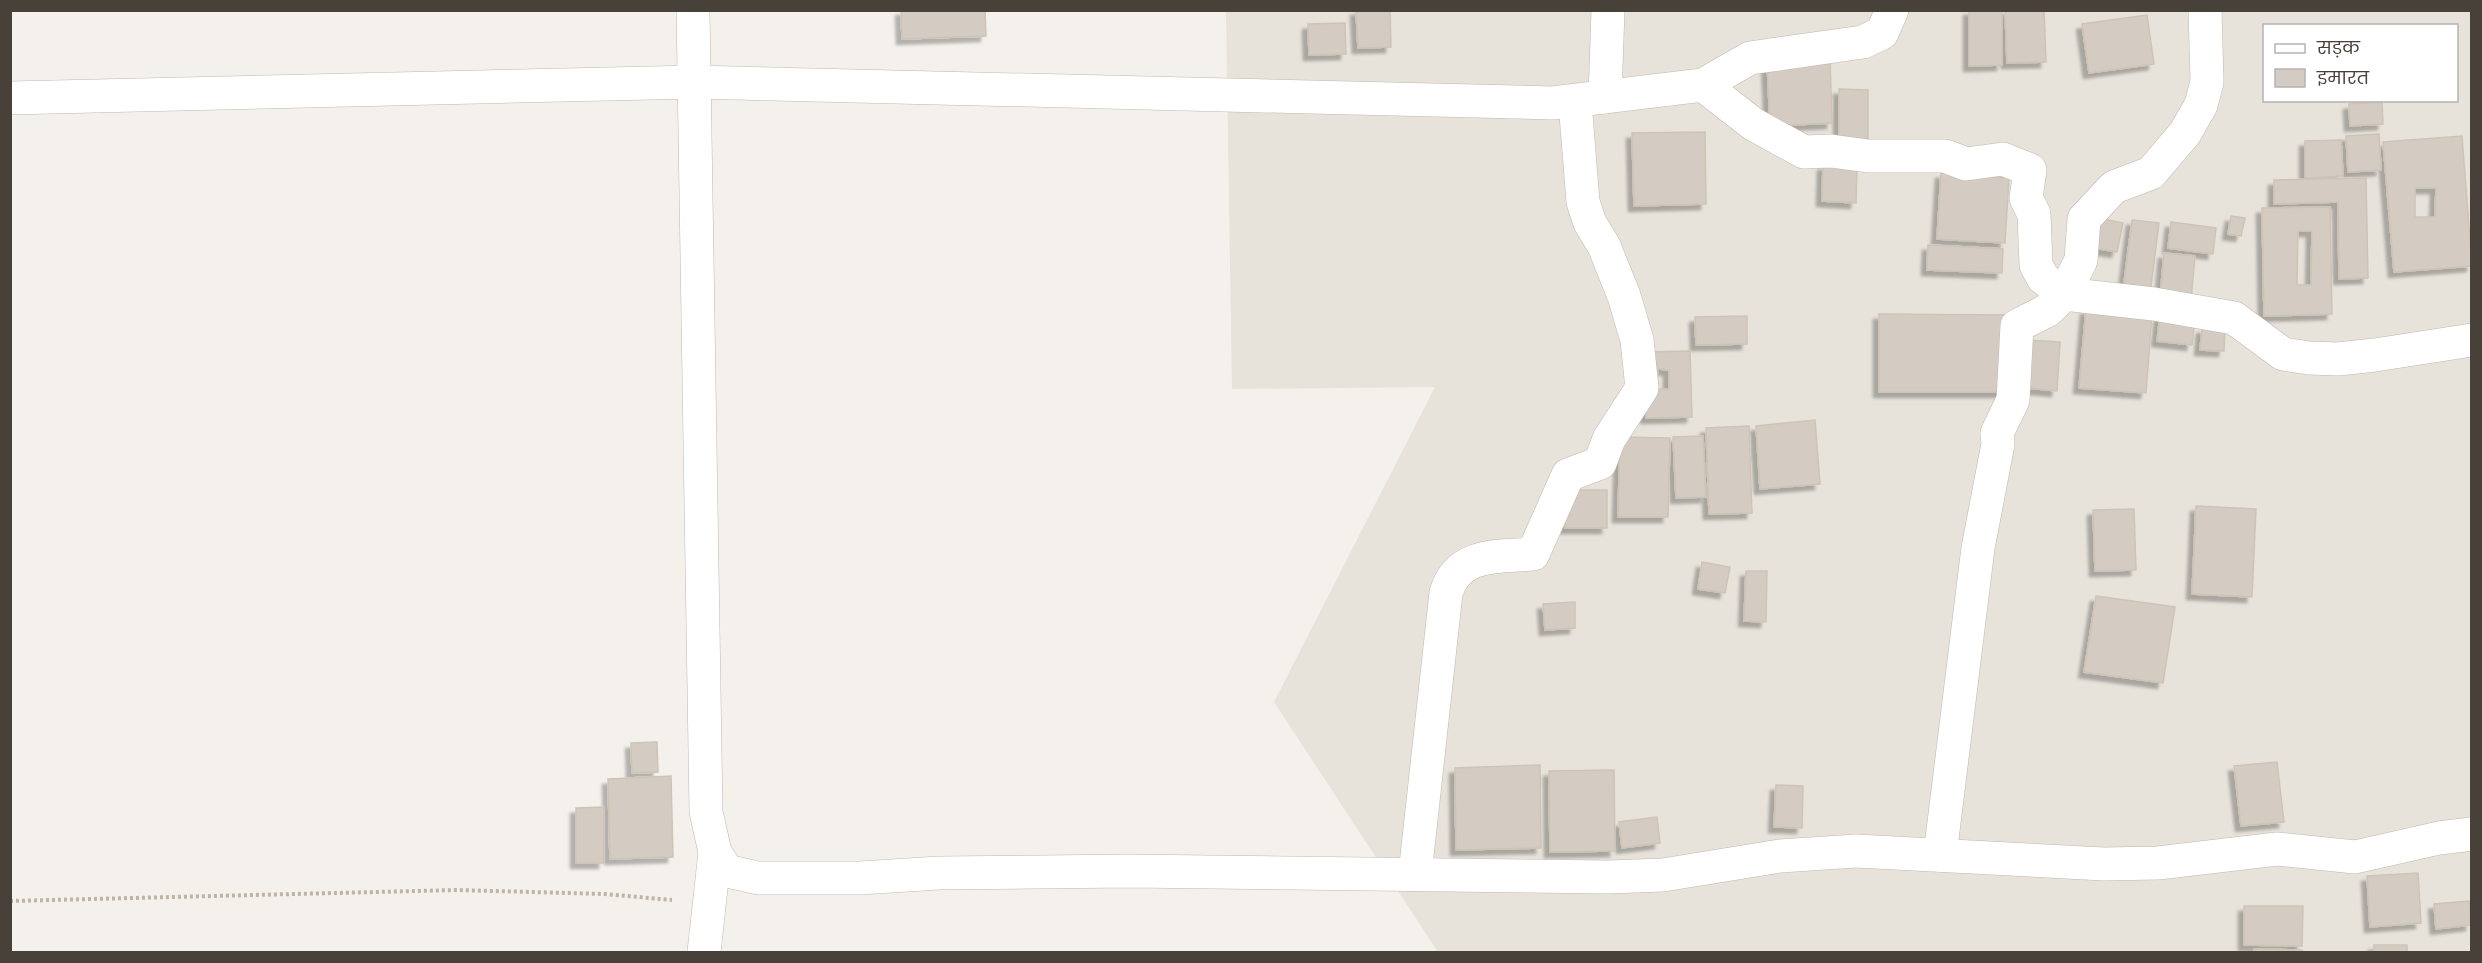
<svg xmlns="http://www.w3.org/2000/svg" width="2482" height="963" viewBox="0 0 2482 963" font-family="Poppins,'Noto Sans Devanagari',sans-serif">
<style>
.residential{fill:#e7e2da;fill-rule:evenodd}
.building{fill:#d4ccc2;stroke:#cec4b6;stroke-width:1.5;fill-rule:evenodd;filter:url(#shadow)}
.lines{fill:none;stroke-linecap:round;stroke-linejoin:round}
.minor-casing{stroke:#bfb8af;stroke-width:34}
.path{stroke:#bfb3a2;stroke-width:4;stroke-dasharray:3 3;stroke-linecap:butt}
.minor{stroke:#fff;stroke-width:33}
</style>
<defs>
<filter id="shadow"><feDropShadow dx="-5.5" dy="5.5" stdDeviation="1.5" flood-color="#0004"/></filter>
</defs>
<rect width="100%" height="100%" fill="#f4f1ec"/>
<!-- residential -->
<path class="residential" d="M1226,11h1245v941h-1033l-164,-250 161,-315 -203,2zM2264,26h192v74h-192z"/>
<!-- building -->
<g class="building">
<path d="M901,10h84l1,26 -84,3z"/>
<path d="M1356,10h34l1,37 -33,1z"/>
<path d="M1969,10h33v55l-33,1z"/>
<path d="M2005,10h39l2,52 -39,1z"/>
<path d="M2147,15l7,49 -65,9 -7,-49z"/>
<path d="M1345,23l1,31 -37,1 -1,-31z"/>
<path d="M1830,58l2,65 -62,3 -3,-65z"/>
<path d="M1839,89l29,1v50h-29z"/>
<path d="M2382,102l1,22 -33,2 -1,-22z"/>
<path d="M1705,132l1,72 -72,2 -2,-73z"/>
<path d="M2379,134l2,36 -33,2 -2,-36z"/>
<path d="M2462,136l10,130 -78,6 -11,-130zM2415,188h21l-1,29h-20z"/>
<path d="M2341,140l2,36 -38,2v-37z"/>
<path d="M1823,165l34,1 -1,37 -34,-2z"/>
<path d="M1941,173l68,5 -4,65 -68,-4z"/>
<path d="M2366,178l2,100 -29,1 -1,-77 -64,2v-24z"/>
<path d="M2330,207l2,107 -68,2 -2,-108zM2298,231h14l-1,54h-14z"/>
<path d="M2231,216l14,2 -4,18 -13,-2z"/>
<path d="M2094,217l29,6 -6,29 -30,-5z"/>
<path d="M2132,220l27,3 -9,71 -27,-3z"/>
<path d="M2171,222l45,6 -3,26 -45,-6z"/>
<path d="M1928,245l75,4 -1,24 -75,-3z"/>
<path d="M2164,253l31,3 -4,44 -31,-2z"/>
<path d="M2086,309l66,4 -6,80 -67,-5z"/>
<path d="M1879,314l126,1 -1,77h-125z"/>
<path d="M2160,315l35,4 -3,26 -35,-4z"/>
<path d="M1747,316v28l-51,1 -1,-28z"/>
<path d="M2202,328l23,1 -1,22 -24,-1z"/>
<path d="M2029,340l31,2 -3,49 -31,-3z"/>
<path d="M1690,351l2,66 -46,1 -1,-66zM1658,369l11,1v19h-12z"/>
<path d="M1815,420l5,64 -60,5 -4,-63z"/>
<path d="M1749,426l3,87 -43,1 -3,-86z"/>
<path d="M1703,436l3,61 -30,1 -3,-61z"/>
<path d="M1620,437l50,1 -2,79h-50z"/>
<rect x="1565" y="490" width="42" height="38"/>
<path d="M2196,506l60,3 -4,88 -60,-3z"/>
<path d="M2134,509l2,61 -41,1 -2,-61z"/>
<path d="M1702,562l28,5 -5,26 -27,-4z"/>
<path d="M1746,571h21l-1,51 -22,-1z"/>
<path d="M2096,596l79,11 -12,76 -79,-11z"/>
<path d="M1575,602v26l-30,2 -2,-26z"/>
<path d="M657,742l1,30 -26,1 -1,-30z"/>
<path d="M2277,762l7,60 -43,4 -7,-60z"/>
<path d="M1540,765l1,83 -85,2 -1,-82z"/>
<path d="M1614,770l1,81 -65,1 -1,-81z"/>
<path d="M671,776l2,81 -63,2 -2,-80z"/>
<path d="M1776,785l27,1 -1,42 -28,-1z"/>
<path d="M604,807v56h-28v-55z"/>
<path d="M1657,817l3,26 -38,5 -3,-26z"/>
<path d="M2418,873l3,50 -51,4 -3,-51z"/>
<path d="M2469,901l2,24 -35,4 -2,-25z"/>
<path d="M2244,906h59l-1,40 -58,-1z"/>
<rect x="2374" y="945" width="33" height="7"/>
<path d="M2254,949l48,1v2h-48z"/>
</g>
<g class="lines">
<defs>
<g id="minor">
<path d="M693,10l13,802 9,40 12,19 31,7h102l79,-5 191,-2 479,6 54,-2 117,-19 76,-5 248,13 54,-1 119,-14 78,8 84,-19 33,-4"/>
<path d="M1703,85l50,39 51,28 27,-1 37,5h77l21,8 37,-5 27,11 -4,28 8,16 2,51 7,13 21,16 90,10 80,14 49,36 26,4 29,1 37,-4 97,-15"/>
<path d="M1605,97l3,-87"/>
<path d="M10,98l685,-16 858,21 150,-18 47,-27 113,-16 19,-9 10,-23"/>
<path d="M1940,855l38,-307 20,-104 -1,-11 16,-33 4,-74 31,-16 16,-16 17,-34 3,-41 30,-32 37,-14 34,-40 16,-28 6,-23 -2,-72"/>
<path d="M1415,874l31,-281c12,-41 52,-36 87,-39l35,-79 32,-12 9,-24 33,-51 -5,-48 -13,-44 -20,-50 -14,-23 -7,-21 -8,-100"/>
<path d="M704,952l11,-100"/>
</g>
</defs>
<!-- minor casing -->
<use href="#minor" class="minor-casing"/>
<!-- path -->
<path class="path" d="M10,901l447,-11 148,4 67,6"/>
<!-- minor -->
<use href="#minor" class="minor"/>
</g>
<!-- border -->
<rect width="2482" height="963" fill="none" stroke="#48413a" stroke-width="24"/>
<!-- legend -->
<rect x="2263" y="24" width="195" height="78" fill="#ffffff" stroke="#b6b3b0" stroke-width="1.5"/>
<rect x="2275" y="44" width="30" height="9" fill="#ffffff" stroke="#b6b3b0" stroke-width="1.5"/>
<text x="2317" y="54" font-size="18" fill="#48413a">सड़क</text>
<rect x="2275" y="69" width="30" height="18" fill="#d4ccc2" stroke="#b6b3b0" stroke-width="1.5"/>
<text x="2317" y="84" font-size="18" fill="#48413a">इमारत</text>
</svg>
